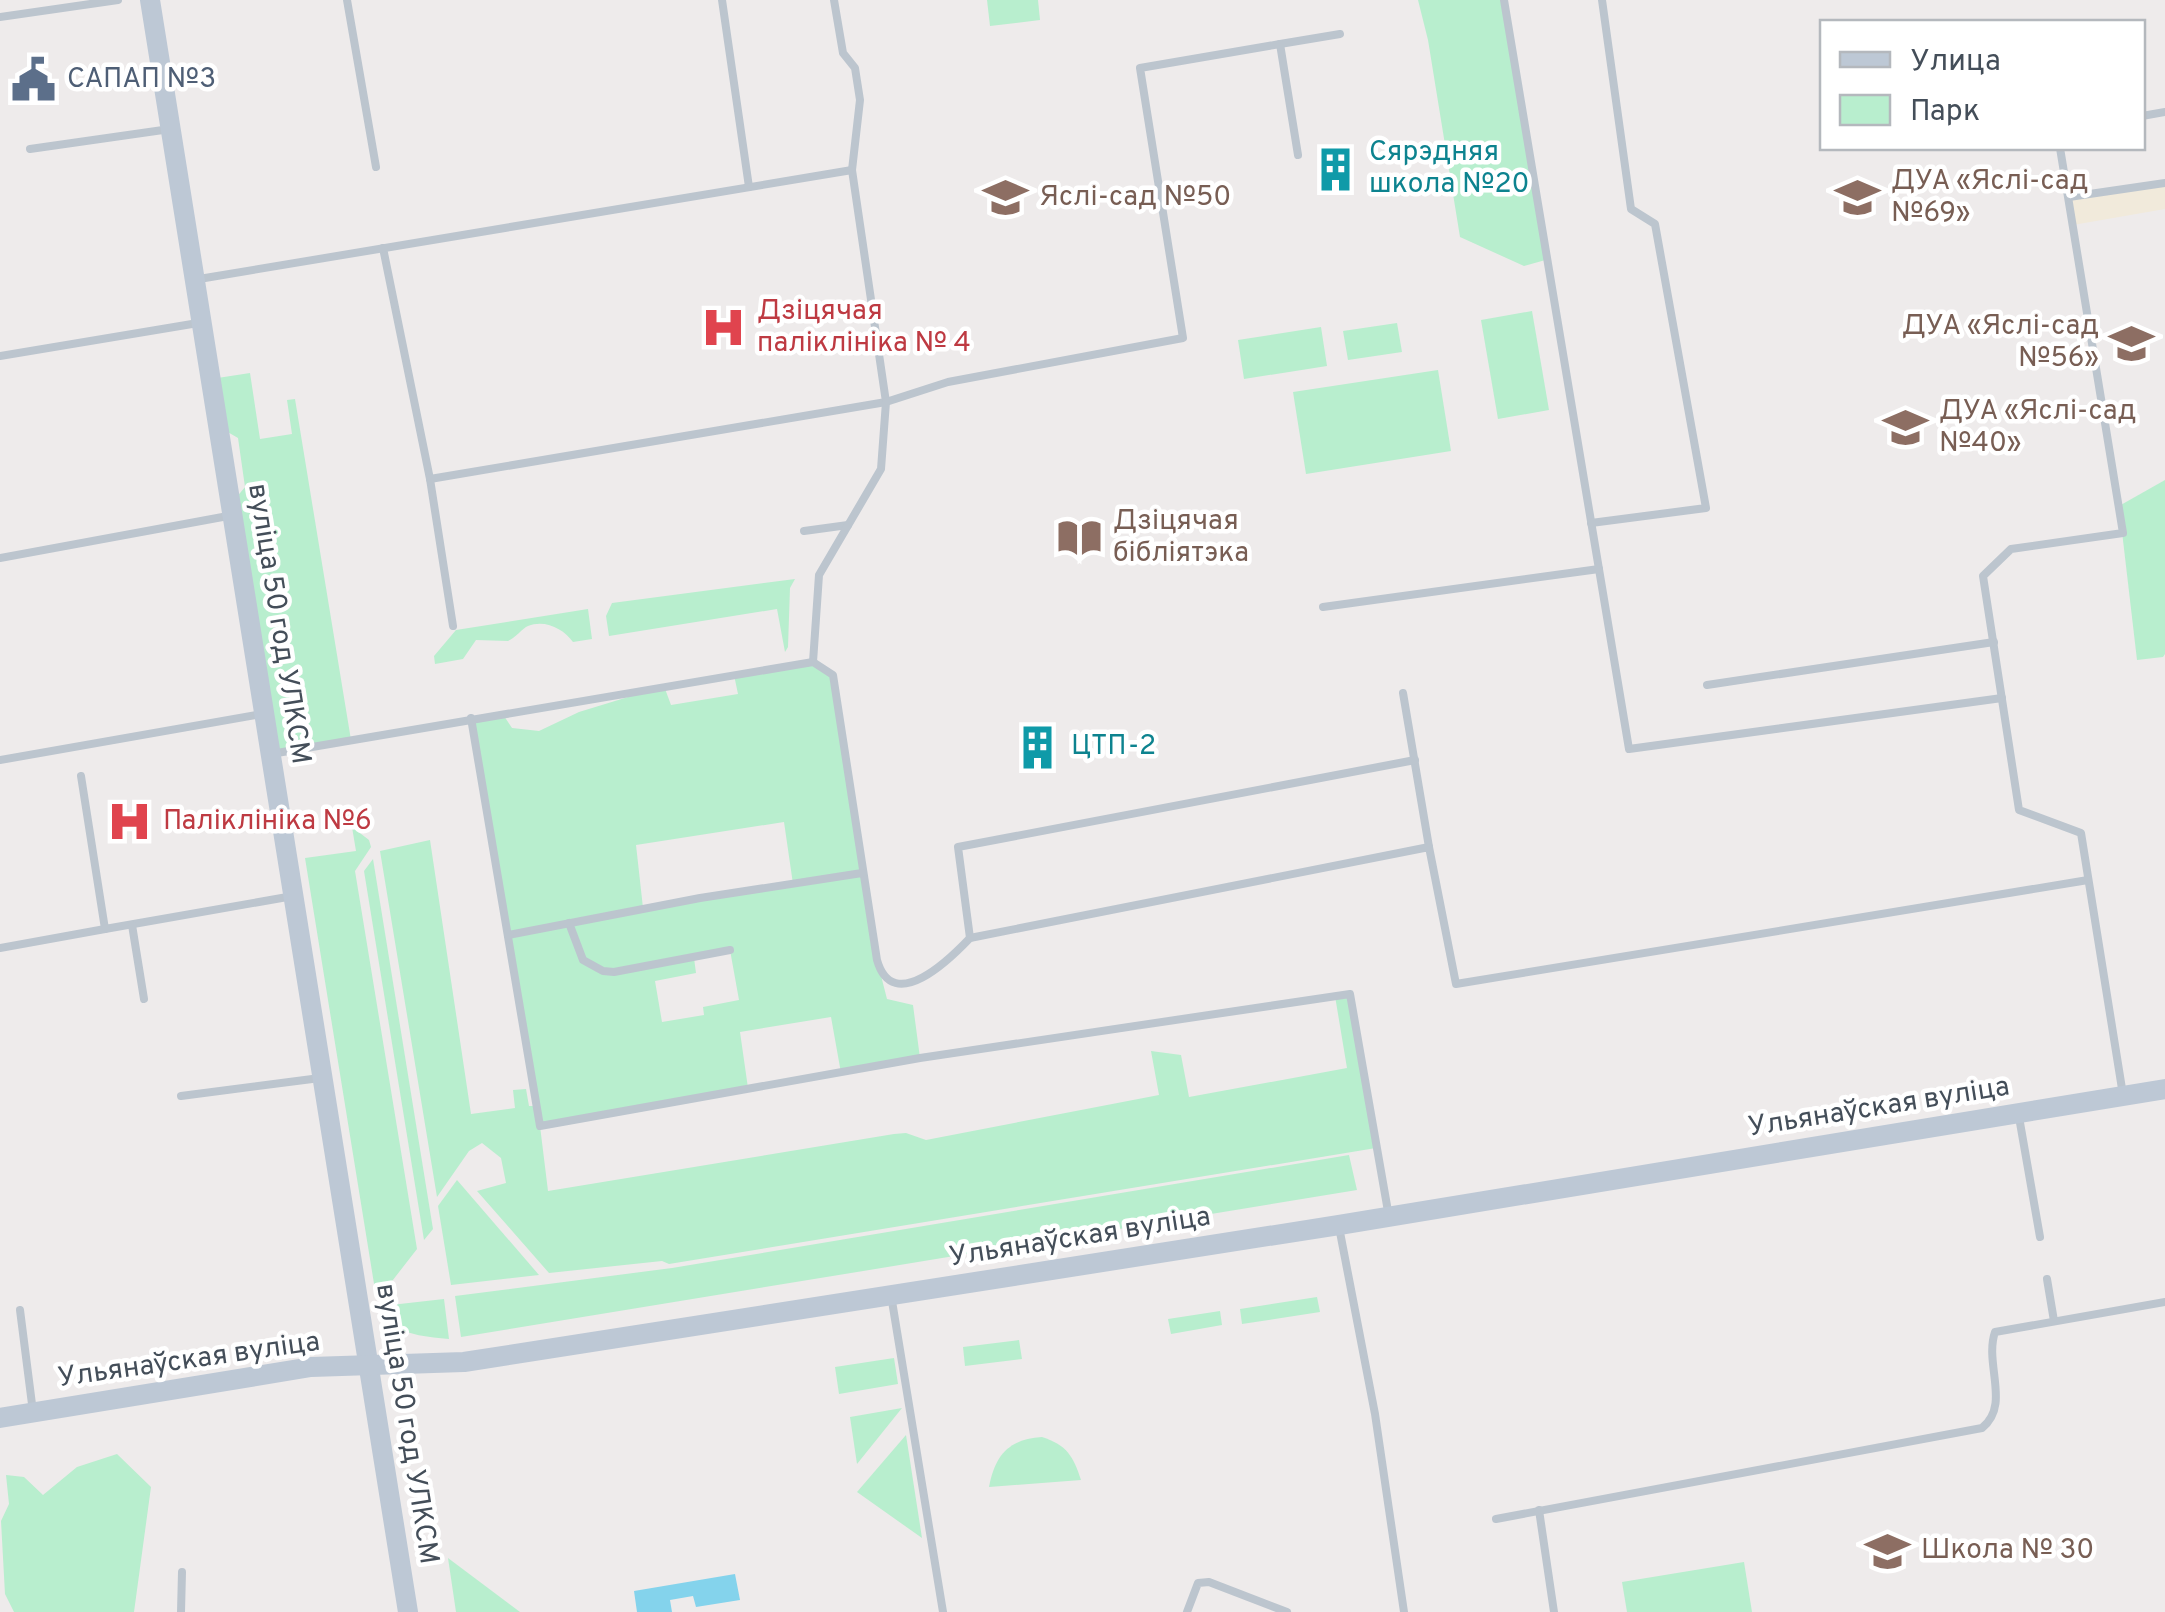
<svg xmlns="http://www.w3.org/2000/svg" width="2165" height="1612" viewBox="0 0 2165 1612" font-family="Overpass,sans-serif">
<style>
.green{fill:#b8eece;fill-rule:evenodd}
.sand{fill:#f1eadb}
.water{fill:#84d3ec}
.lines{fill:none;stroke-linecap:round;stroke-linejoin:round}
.service{stroke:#bcc5ce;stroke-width:8}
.secondary{stroke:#bdc8d5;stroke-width:20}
.labels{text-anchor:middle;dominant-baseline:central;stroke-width:9;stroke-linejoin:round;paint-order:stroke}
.service-label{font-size:28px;fill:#4e5e75;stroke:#fff;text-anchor:start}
.culture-label{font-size:28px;fill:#0d838f;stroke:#fff;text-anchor:start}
.education-label{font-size:28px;fill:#785e54;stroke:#fff;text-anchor:start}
.health-label{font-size:28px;fill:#be3a42;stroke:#fff;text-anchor:start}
.street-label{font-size:28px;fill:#444e59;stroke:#fff}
</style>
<rect width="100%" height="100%" fill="#eeebeb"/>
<!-- green -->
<g class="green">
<path d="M987,0h51l2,20 -50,6z"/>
<path d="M1418,0h86l45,259 -25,7 -64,-29 -32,-197z"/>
<path d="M1532,311l17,99 -51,9 -17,-99z"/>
<path d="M1397,323l5,29 -54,8 -5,-29z"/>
<path d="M1321,327l6,39 -83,13 -6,-39z"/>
<path d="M1438,370l13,81 -145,23 -13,-82z"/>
<path d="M250,373l10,66 32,-5 -5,-34 8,-1 56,341 -80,14 -40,-250 14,-17 -7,-49 -19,-11 -8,-48z"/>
<path d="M2165,480v174l-2,3 -26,3 -18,-154z"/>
<path d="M795,579l-5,9 -2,59 -3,5 -8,-43 -168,27 -3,-20 6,-13z"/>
<path d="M588,609l4,30 -19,3c-9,-13 -28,-23 -45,-16 -5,2 -13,12 -20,15l-32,-1 -13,19 -28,5 -1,-8 22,-26z"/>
<path d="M813,662l20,13 44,285 10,39 26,6 7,53 -79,15 -10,-56 -91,15 8,56 -208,38 8,65 346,-57 12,-1 20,7 233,-45 -8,-44 30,4 8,42 158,-29 -12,-72 15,-2 26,154 -707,116 -7,-3 -113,12 -72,-82 29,-8 -5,-25 -19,-15 -13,8 -32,46 -57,-346 50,-11 41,274 44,-6 -2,-18 13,-1 3,17h7l-65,-388 31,-5 10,15 27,3 40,-19 85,-26 7,19 67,-11 -4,-19zM784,822l9,62 -150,24 -7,-63zM730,950l9,50 -36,7 1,8 -42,7 -7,-41 41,-8 -2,-15z"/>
<path d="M352,827l17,13 2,7 -16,24 62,378 -35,45 -6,2 -71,-438 51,-7z"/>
<path d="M373,859l60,370 -9,11 -60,-369z"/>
<path d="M1349,1155l8,35 -896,147 -6,-41 217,-28z"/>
<path d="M457,1180l82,95 -88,10 -13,-79z"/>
<path d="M1317,1297l3,15 -78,12 -2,-15z"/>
<path d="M444,1299l5,40c-27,-3 -56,-3 -67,-33z"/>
<path d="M1220,1311l2,14 -51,9 -3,-15z"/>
<path d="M1019,1340l3,19 -57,7 -2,-19z"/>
<path d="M894,1358l4,26 -59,10 -4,-27z"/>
<path d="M902,1408l-45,56 -7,-47z"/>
<path d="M906,1435l16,103 -65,-46z"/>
<path d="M1042,1437c25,8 31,19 39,43l-92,7c6,-32 20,-48 53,-50z"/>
<path d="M117,1454l34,33 -17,125h-120l-9,-18 -4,-73 8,-17 -3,-29 18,2 19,18 34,-28z"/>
<path d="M448,1558l72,54h-64z"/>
<path d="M1744,1562l8,50h-125l-5,-30z"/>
</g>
<!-- sand -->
<path class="sand" d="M2165,183v26l-92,16 -4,-28z"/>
<!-- water -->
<path class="water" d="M735,1574l5,26 -44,7 -3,-11 -23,4 2,12h-35l-3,-21z"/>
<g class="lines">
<!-- service -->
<g class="service">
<path d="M347,0l29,167"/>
<path d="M722,0l27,187"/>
<path d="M1504,0l125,749 373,-51"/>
<path d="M0,17l118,-17"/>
<path d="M1280,44l60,-10"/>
<path d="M2142,116l23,-4"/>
<path d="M2060,148l63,385 -112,16 -28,27 36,234 62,23 42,262"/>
<path d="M30,149l140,-20"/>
<path d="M2069,197l96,-14"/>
<path d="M383,248l47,231 23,147"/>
<path d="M199,279l653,-109"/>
<path d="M0,356l198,-33"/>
<path d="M430,479l456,-77 -34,-232 8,-70 -5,-32 -12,-15 -9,-53"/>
<path d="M1591,523l115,-15 -51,-284 -24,-15 -29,-209"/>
<path d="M804,531l44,-6"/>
<path d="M0,558l228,-42"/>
<path d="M1323,607l276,-38"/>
<path d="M813,662l6,-87 62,-106 5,-67 62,-20 235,-44 -43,-270 140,-24 18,111"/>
<path d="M1707,685l287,-43"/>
<path d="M1403,693l26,154"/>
<path d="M471,718l69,408 380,-68 430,-64 39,223"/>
<path d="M271,754l542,-92 20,13 44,285c16,56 74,-2 93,-22l459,-91 27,137 632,-104"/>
<path d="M0,760l262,-46"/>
<path d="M81,776l24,153 188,-33"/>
<path d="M569,923l14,37 20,11 11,1 116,-22"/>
<path d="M132,925l12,74"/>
<path d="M508,935l192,-37 162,-25"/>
<path d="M970,938l-12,-91 457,-87"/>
<path d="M0,948l105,-19"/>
<path d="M181,1096l139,-18"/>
<path d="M2019,1117l21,120"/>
<path d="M1339,1227l36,187 29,198"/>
<path d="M2047,1279l7,42"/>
<path d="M891,1295l52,317"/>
<path d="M20,1310l13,102"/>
<path d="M1539,1510l15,102"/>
<path d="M1496,1519l486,-91c29,-23 2,-64 13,-96l170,-30"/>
<path d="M181,1612l1,-40"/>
<path d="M1187,1612l11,-29 11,-1 78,30"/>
</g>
<!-- secondary -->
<g class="secondary">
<path d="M150,0l258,1612"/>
<path d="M0,1418l311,-51 153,-5 875,-137 826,-136"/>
</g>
</g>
<!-- icons -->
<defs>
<symbol id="civic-bare" viewBox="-9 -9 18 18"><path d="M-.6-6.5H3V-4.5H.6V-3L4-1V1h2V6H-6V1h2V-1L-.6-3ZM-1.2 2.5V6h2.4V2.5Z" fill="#5c6f8a" stroke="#fff" stroke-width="2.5" paint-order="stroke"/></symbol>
<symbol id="building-bare" viewBox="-9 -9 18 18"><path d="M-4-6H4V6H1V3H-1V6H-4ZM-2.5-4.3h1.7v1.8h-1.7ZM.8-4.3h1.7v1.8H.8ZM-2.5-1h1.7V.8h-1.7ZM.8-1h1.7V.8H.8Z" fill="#0f9aa8" stroke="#fff" stroke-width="2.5" paint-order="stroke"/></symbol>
<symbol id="school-bare" viewBox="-9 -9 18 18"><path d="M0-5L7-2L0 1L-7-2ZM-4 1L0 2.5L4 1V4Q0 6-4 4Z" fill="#8d6e63" stroke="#fff" stroke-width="2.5" paint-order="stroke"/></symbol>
<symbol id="hospital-bare" viewBox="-9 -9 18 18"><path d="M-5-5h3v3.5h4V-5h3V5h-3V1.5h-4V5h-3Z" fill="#e0444e" stroke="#fff" stroke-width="2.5" paint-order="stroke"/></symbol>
<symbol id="library-bare" viewBox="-9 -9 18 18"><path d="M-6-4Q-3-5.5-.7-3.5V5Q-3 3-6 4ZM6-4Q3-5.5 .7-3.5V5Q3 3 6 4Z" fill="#8d6e63" stroke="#fff" stroke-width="2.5" paint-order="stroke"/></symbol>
</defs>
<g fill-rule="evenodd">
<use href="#civic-bare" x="2" y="48" width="63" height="63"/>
<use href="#building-bare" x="1304" y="138" width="63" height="63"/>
<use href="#school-bare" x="974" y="166" width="63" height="63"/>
<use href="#school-bare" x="1826" y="166" width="63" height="63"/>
<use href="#hospital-bare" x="692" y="296" width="63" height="63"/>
<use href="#school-bare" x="2100" y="312" width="63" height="63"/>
<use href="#school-bare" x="1874" y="396" width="63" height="63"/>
<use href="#library-bare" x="1048" y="506" width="63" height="63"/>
<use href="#building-bare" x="1006" y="716" width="63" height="63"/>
<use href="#hospital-bare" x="98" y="790" width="63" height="63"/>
<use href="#school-bare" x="1856" y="1520" width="63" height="63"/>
</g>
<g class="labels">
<!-- service labels -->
<g class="service-label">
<text x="67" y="80">САПАП №3</text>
</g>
<!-- culture labels -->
<g class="culture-label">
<text x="1369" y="153">Сярэдняя<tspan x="1369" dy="32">школа №20</tspan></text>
<text x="1071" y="747">ЦТП-2</text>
</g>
<!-- education labels -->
<g class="education-label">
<text x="1891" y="182">ДУА «Яслі-сад<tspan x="1891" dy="32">№69»</tspan></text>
<text x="1039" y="198">Яслі-сад №50</text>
<text x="2099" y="327" text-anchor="end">ДУА «Яслі-сад<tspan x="2099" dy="32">№56»</tspan></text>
<text x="1939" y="412">ДУА «Яслі-сад<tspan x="1939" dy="32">№40»</tspan></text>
<text x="1113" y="522">Дзіцячая<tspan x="1113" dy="32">бібліятэка</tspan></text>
<text x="1921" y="1551">Школа № 30</text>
</g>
<!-- health labels -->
<g class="health-label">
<text x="757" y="312">Дзіцячая<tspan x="757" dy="32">паліклініка № 4</tspan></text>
<text x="163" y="822">Паліклініка №6</text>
</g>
<!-- street labels -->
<g class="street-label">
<text transform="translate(278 624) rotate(81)">вуліца 50 год УЛКСМ</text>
<text transform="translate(1879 1108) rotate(-9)">Ульянаўская вуліца</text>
<text transform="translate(1080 1238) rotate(-9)">Ульянаўская вуліца</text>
<text transform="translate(189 1361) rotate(-8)">Ульянаўская вуліца</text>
<text transform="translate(406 1424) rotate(81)">вуліца 50 год УЛКСМ</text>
</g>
</g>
<!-- legend -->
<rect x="1820" y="20" width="325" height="130" fill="#ffffff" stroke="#b4b8bd" stroke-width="2.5"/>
<rect x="1840" y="52" width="50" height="15" fill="#bdc8d5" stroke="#b4b8bd" stroke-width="2.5"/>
<text x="1910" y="70" font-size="30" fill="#444e59">Улица</text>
<rect x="1840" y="95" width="50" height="30" fill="#b8eece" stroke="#b4b8bd" stroke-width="2.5"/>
<text x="1910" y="120" font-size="30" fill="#444e59">Парк</text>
</svg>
